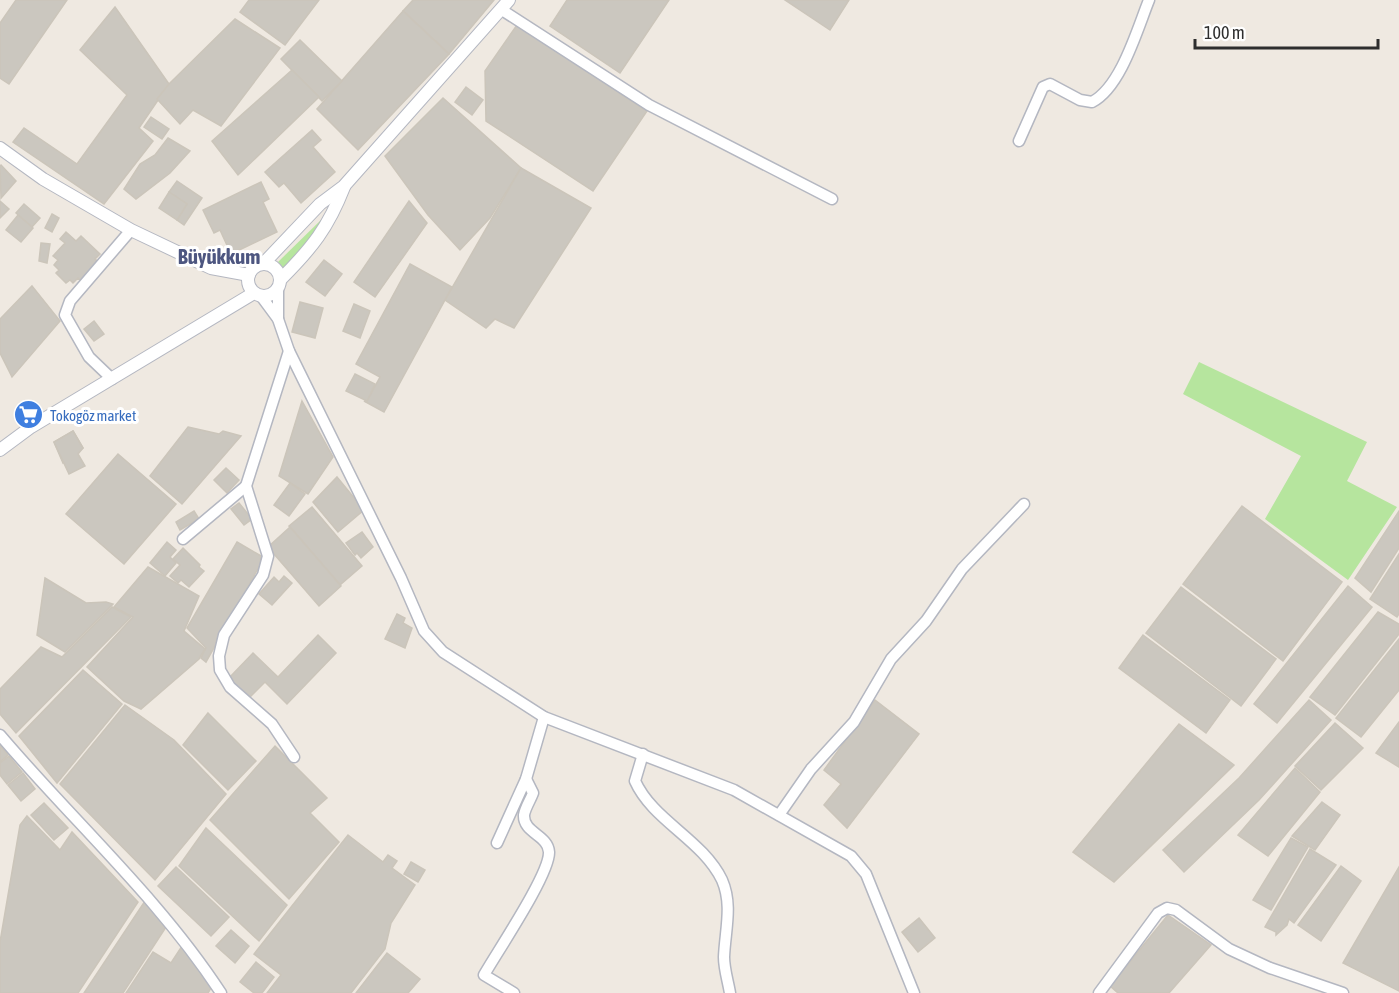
<svg xmlns="http://www.w3.org/2000/svg" width="1399" height="993" viewBox="0 0 1399 993" font-family="'Asap Condensed',sans-serif">
<style>
.green{fill:#b6e59e}
.building{fill:#cbc7bf;stroke:#cbc5ba;stroke-width:1.5}
.lines{fill:none;stroke-linecap:round;stroke-linejoin:round}
.minor-casing{stroke:#b4b7c1;stroke-width:13}
.tertiary-casing{stroke:#b4b7c1;stroke-width:14}
.minor{stroke:#fff;stroke-width:10}
.tertiary{stroke:#fff;stroke-width:12}
.labels{text-anchor:middle;dominant-baseline:central;stroke-width:6;stroke-linejoin:round;paint-order:stroke}
.shop-label{font-size:15px;fill:#366cbe;stroke:#fff;text-anchor:start}
.district-label{font-size:21px;font-weight:bold;fill:#4d5680;stroke:#fff}
</style>
<rect width="100%" height="100%" fill="#efe9e1"/>
<!-- green -->
<g class="green">
<path d="M323,218l-17,29 -22,22 -6,-7z"/>
<path d="M1199,362l168,80 -20,39 50,26 -49,73 -83,-61 36,-63 -118,-62z"/>
</g>
<!-- building -->
<g class="building">
<path d="M16,0h51l-58,84 -9,-6v-55z"/>
<path d="M249,0h70l-34,45 -45,-33z"/>
<path d="M413,0h81l-45,54 -46,-43z"/>
<path d="M567,0h102l-49,73 -70,-47z"/>
<path d="M785,0h64l-19,30z"/>
<path d="M115,7l54,77 -30,44 14,13 -49,63 -91,-62 11,-14 53,36 50,-69 -47,-45z"/>
<path d="M403,11l46,43 -91,96 -41,-41z"/>
<path d="M235,19l45,29 -59,78 -28,-16 -13,14 -23,-25 12,-15z"/>
<path d="M517,25l130,86 -54,80 -107,-70 -1,-50z"/>
<path d="M300,40l42,41 -20,20 -41,-42z"/>
<path d="M292,70l27,27 -81,78 -26,-34z"/>
<path d="M466,87l17,13 -11,15 -17,-13z"/>
<path d="M443,98l78,70 -31,50 -30,32 -32,-35 -43,-59z"/>
<path d="M151,117l18,12 -7,10 -18,-12z"/>
<path d="M312,130l9,10 -8,7 22,25 -34,31 -17,-20 -5,4 -14,-15z"/>
<path d="M168,138l22,13 -20,22 -34,26 -12,-10 16,-25 15,-9z"/>
<path d="M1,165l15,16 -15,17 -1,-32z"/>
<path d="M521,168l70,40 -77,120 -19,-9 -9,9 -41,-28z"/>
<path d="M177,181l25,17 -18,27 -7,-5 10,-16 -18,-12z"/>
<path d="M261,182l8,17 -6,3 14,30 -46,22 -11,-24 -6,3 -11,-23z"/>
<path d="M169,192l18,12 -10,16 -18,-12z"/>
<path d="M0,201l9,8 -9,9z"/>
<path d="M409,201l18,22 -52,74 -21,-15z"/>
<path d="M24,204l16,14 -8,9 -16,-14z"/>
<path d="M52,214l7,4 -7,14 -7,-4z"/>
<path d="M18,215l15,13 -12,14 -15,-12z"/>
<path d="M66,232l10,9 5,-5 19,18 -5,5 5,4 -17,20 -5,-5 -5,5 -3,-3 -4,3 -10,-10 3,-3 -5,-5 4,-5 -5,-4 12,-13 -5,-4z"/>
<path d="M41,243l9,1 -3,19 -8,-2z"/>
<path d="M324,260l18,14 -17,22 -19,-14z"/>
<path d="M410,264l42,23 -68,125 -20,-11h3l13,-24 -24,-13z"/>
<path d="M32,286l28,35 -48,56 -12,-24v-34z"/>
<path d="M300,302l23,6 -8,30 -23,-6z"/>
<path d="M354,304l16,7 -10,27 -17,-7z"/>
<path d="M94,321l10,13 -10,7 -10,-12z"/>
<path d="M355,374l20,10 -8,17 -21,-10z"/>
<path d="M302,401l31,56 -25,37 -29,-18z"/>
<path d="M188,427l31,7 4,-3 18,5 -59,68 -32,-28z"/>
<path d="M73,431l10,17 -20,15 -9,-21z"/>
<path d="M73,431l10,17 -5,6 7,12 -16,8 -15,-32z"/>
<path d="M118,454l58,50 -52,60 -58,-50z"/>
<path d="M226,468l13,12 -12,13 -13,-13z"/>
<path d="M337,477l27,33 -26,22 -25,-30z"/>
<path d="M290,483l15,11 -16,22 -15,-11z"/>
<path d="M239,503l13,16 -8,6 -13,-16z"/>
<path d="M1242,506l100,76 -59,79 -100,-77z"/>
<path d="M312,507l50,59 -22,19 -51,-59z"/>
<path d="M194,511l5,8 -19,11 -4,-8z"/>
<path d="M1399,511v37l-28,44 -16,-14z"/>
<path d="M290,527l51,59 -22,20 -51,-59z"/>
<path d="M362,532l11,15 -12,11 -4,-5 -2,2 -9,-12z"/>
<path d="M167,542l9,8 -6,7 6,6 -11,13 -15,-13z"/>
<path d="M237,542l24,14 -1,9 -54,97 -5,-4 5,-10 -19,-20z"/>
<path d="M183,548l17,17 -1,2 5,4 -15,16 -8,-7 -3,3 -8,-7 10,-11 -7,-6z"/>
<path d="M1399,554v60l-2,3 -27,-18z"/>
<path d="M148,567l51,29 -15,35 21,18 -6,10 -58,50 -17,-8 -37,-34 46,-50 -19,-10z"/>
<path d="M284,576l8,7 -20,22 -13,-11 15,-17 5,5z"/>
<path d="M45,578l41,25 20,-1 7,2 -48,48 -28,-17z"/>
<path d="M1348,586l24,21 -95,116 -23,-19z"/>
<path d="M1181,587l95,72 -35,47 -95,-73z"/>
<path d="M112,607l19,10 -115,116 -16,-19v-25l41,-42 21,10z"/>
<path d="M1378,612l21,12v10l-64,81 -25,-18z"/>
<path d="M397,614l8,4 -2,5 9,5 -7,20 -20,-9z"/>
<path d="M318,635l18,18 -49,51 -22,-22 -16,16 -20,-20 24,-25 25,24z"/>
<path d="M1143,635l87,65 -24,33 -87,-65z"/>
<path d="M1399,639v51l-38,47 -25,-19z"/>
<path d="M83,670l39,34 -65,79 -38,-47z"/>
<path d="M875,700l44,34 -72,94 -23,-23 17,-21 -17,-14z"/>
<path d="M1309,700l22,20 -72,80 -75,72 -21,-22 76,-72z"/>
<path d="M125,705l49,35 52,54 -71,86 -95,-96z"/>
<path d="M208,713l48,48 -28,29 -45,-45z"/>
<path d="M1399,722v45l-23,-14z"/>
<path d="M1335,723l28,25 -42,42 -26,-24z"/>
<path d="M1179,724l55,41 -120,117 -41,-30z"/>
<path d="M0,745l8,10 -8,7z"/>
<path d="M275,746l52,52 -17,15 29,29 -50,57 -79,-79z"/>
<path d="M9,756l13,16 -15,12 -7,-9v-12z"/>
<path d="M1295,768l25,24 -52,64 -30,-21z"/>
<path d="M23,773l12,16 -14,12 -13,-16z"/>
<path d="M1322,802l18,13 -25,35 -23,-14z"/>
<path d="M44,803l24,25 -14,12 -23,-25z"/>
<path d="M27,816l33,34 12,-18 66,70 -60,91h-78v-51l20,-117z"/>
<path d="M206,828l81,77 -28,36 -80,-75z"/>
<path d="M348,835l35,27 5,-7 9,6 -5,7 23,17 -24,38 -6,26 -34,44h-84l14,-18 -27,-21z"/>
<path d="M1291,838l17,9 -37,63 -18,-10z"/>
<path d="M1310,849l26,16 -42,58 -5,-4 -2,6 -11,10v-3l-11,-5z"/>
<path d="M411,862l14,8 -7,12 -14,-8z"/>
<path d="M1341,866l20,15 -40,60 -23,-16z"/>
<path d="M176,867l53,50 -18,19 -53,-50z"/>
<path d="M1399,867v124l-56,-28z"/>
<path d="M145,901l21,26 -43,66h-39z"/>
<path d="M1168,915l43,30 -42,48h-51l-8,-7z"/>
<path d="M919,918l16,20 -17,14 -16,-20z"/>
<path d="M231,930l18,16 -14,17 -19,-17z"/>
<path d="M182,946l30,40 -4,7h-82l27,-41 18,11z"/>
<path d="M387,953l33,26 -12,14h-52z"/>
<path d="M256,962l18,15 -12,16h-8l-14,-11z"/>
</g>
<g class="lines">
<defs>
<g id="minor">
<path d="M502,10l147,95 183,94"/>
<path d="M1019,141l24,-54 7,-3 30,16 12,2c29,-15 45,-72 57,-102"/>
<path d="M261,296l17,23 11,32 112,227 23,53 19,21 101,65 190,73 117,66 15,18 48,119"/>
<path d="M278,319v-31"/>
<path d="M289,351l-43,135 22,70 -5,19 -39,60 -5,21 1,14 10,17 42,37 22,33"/>
<path d="M112,379l-23,-22 -24,-42 5,-14 61,-71"/>
<path d="M183,539l63,-53"/>
<path d="M0,735c73,86 159,163 221,258"/>
<path d="M643,754l-8,27c18,40 67,58 87,99 11,25 3,51 2,77 0,12 4,24 6,36"/>
<path d="M779,815l32,-46 43,-47 37,-63 35,-38 36,-52 62,-65"/>
<path d="M497,843l29,-64 18,-62"/>
<path d="M514,993l-30,-18c13,-23 66,-101 65,-123 -1,-17 -26,-19 -25,-37 1,-7 7,-16 9,-22l-7,-14"/>
<path d="M1099,993l59,-80 9,-5 9,2 53,39 41,19 73,25"/>
</g>
<g id="tertiary">
<path d="M0,148l43,31 88,51 80,38 38,7"/>
<circle cx="264" cy="280" r="16"/>
<path d="M263,264l57,-60 24,-18 165,-186"/>
<path d="M281,279c31,-31 47,-51 63,-92"/>
<path d="M0,450l31,-23 223,-134"/>
</g>
</defs>
<!-- minor casing -->
<use href="#minor" class="minor-casing"/>
<!-- tertiary casing -->
<use href="#tertiary" class="tertiary-casing"/>
<!-- minor -->
<use href="#minor" class="minor"/>
<!-- tertiary -->
<use href="#tertiary" class="tertiary"/>
</g>
<!-- icons -->
<defs>
<symbol id="supermarket-disc" viewBox="-11 -11 22 22"><circle r="9.5" fill="#3f7fe0" stroke="#fff"/><path d="M-6-5.5h2.5l.6 2H6L4.5 2H-2.5L-4.4-4H-6ZM-1.5 3.2a1.3 1.3 0 1 0 .1 0ZM3 3.2a1.3 1.3 0 1 0 .1 0Z" fill="#fff"/></symbol>
</defs>
<g fill-rule="evenodd">
<use href="#supermarket-disc" x="12" y="398" width="33" height="33"/>
</g>
<g class="labels">
<!-- shop labels -->
<g class="shop-label">
<text x="50" y="415">Tokogöz market</text>
</g>
<!-- district labels -->
<g class="district-label">
<text x="219" y="256">Büyükkum</text>
</g>
</g>
<!-- scale -->
<path d="M1195 39v9h183v-9" fill="none" stroke="#2e2e2e" stroke-width="3"/>
<text x="1204" y="39" font-size="18" fill="#2e2e2e" stroke="#ffffff" stroke-width="4.5" paint-order="stroke">100 m</text>
</svg>
